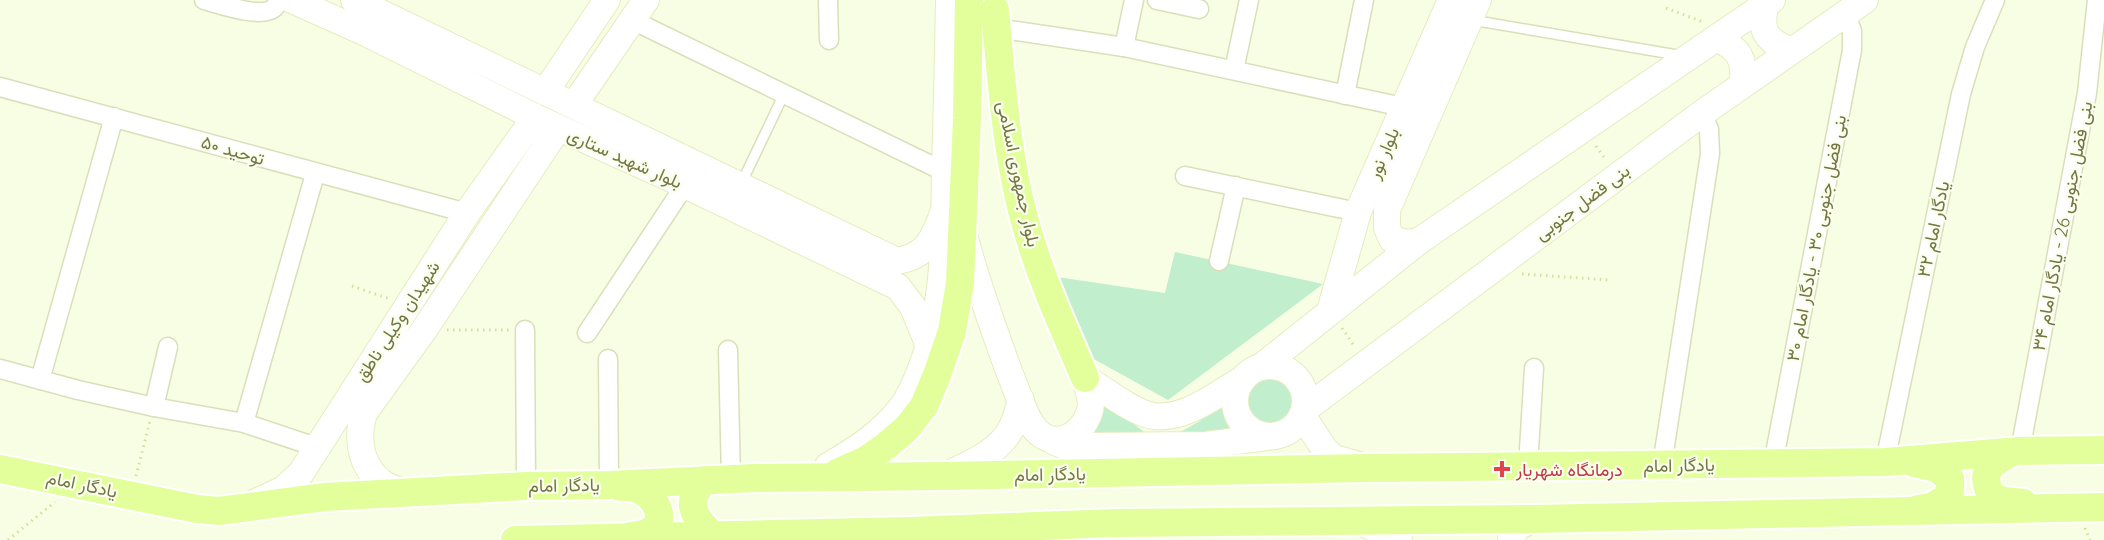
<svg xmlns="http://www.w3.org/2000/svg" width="2104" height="540" viewBox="0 0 2104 540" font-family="Quicksand,Vazirmatn,sans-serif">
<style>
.green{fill:#c1eecc}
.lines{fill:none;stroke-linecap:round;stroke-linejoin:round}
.lane-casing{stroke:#dadfb9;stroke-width:12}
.street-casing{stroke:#dadfb9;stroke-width:21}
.secondary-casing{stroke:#e6ecbe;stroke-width:28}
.primary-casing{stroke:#fff;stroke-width:32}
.path{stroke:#d9dc9c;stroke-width:3;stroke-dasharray:1.5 4.5;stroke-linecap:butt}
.lane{stroke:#fff;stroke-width:9}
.street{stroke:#fff;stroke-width:18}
.secondary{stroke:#fff;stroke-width:26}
.primary{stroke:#e3ff9b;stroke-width:28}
.health-dot{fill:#e0444e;stroke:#faffed;stroke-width:2}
.labels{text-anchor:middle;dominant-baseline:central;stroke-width:4.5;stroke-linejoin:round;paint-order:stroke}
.street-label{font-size:18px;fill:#757544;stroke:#faffed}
.health-label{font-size:18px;fill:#be3a42;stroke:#faffed;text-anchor:start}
</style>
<rect width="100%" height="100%" fill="#f8fee4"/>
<!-- green -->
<g class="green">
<path d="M1175,252l148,32 -155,116 -76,-42 -35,-81 108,16z"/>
<circle cx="1270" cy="401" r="29"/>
<path d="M1221,400c2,14 4,24 16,34l-64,2 27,-15z"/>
<path d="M1108,401l16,16 26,19 -64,2z"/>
</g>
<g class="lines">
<defs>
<g id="lane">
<path d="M1472,20l211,36"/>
<path d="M741,184l43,-90"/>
</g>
<g id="street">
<path d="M204,0c15,4 57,19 70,8 1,-1 4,-6 5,-8"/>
<path d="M828,0l1,40"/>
<path d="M1157,0l42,9"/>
<path d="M632,20l313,152"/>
<path d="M996,28l128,19 279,60"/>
<path d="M1124,47l10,-47"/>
<path d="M1234,70l15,-70"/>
<path d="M0,87l467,126"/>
<path d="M1345,95l19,-95"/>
<path d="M1185,176l173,36"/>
<path d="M1219,261l17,-75"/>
<path d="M525,330l1,156"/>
<path d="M587,333l98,-148"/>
<path d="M728,350l3,129"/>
<path d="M608,359l1,126"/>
<path d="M0,369l78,21 76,17 90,16 72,24"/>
<path d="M40,380l74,-263"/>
<path d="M154,407l14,-60"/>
<path d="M244,423l71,-249"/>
<path d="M2020,451l67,-358 10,-93"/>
<path d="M1885,462l76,-368 14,-47 20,-47"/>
<path d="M1773,464l79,-414v-19l-7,-18"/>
<path d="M1662,465l48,-311 -1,-25 -8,-15"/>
<path d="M1528,466l6,-98"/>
</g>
<g id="secondary">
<path d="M292,0l76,34 167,83 150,68 213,102 15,20 16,39"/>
<path d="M354,0l543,261c33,-6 37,-25 48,-53"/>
<path d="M1766,4c-7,25 -1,37 24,46"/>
<path d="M1717,39c22,9 28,20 26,44"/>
<path d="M545,92l62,-92"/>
<path d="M574,105l72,-105"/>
<path d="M1419,241l-14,2 -13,-4 -5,-11v-18l91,-210"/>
<path d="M966,242c12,45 28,88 44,132 7,16 12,36 22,51 18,27 50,14 58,-15 3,-10 -3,-22 -5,-32"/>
<path d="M1330,311l28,-99 93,-212"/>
<circle cx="1270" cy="401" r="35"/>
<path d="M1261,367l158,-126 353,-241"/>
<path d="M1085,378c19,11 48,35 69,38 32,4 64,-23 89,-37"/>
<path d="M1304,410l397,-296 164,-114"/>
<path d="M1302,415l23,35 9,8 28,8"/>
<path d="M1055,442l8,3 18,1 125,-1 68,-9"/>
<path d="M828,466c28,-16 54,-33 74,-59 9,-12 15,-28 20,-41 24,-65 22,-134 23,-202 2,-55 3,-109 4,-164"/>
<path d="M944,476c25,-12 55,-23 68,-49 4,-8 6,-18 9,-27"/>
<path d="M406,492c-7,-2 -16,-4 -22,-8 -24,-16 -28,-46 -20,-71l60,-83 134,-202"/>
<path d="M254,503l30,-14 17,-16 166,-260 68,-96"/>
<path d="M1359,521l40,19"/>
<path d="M1511,540l6,-13 17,-8"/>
</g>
<g id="primary">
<path d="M995,10c7,77 12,157 36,232 14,46 35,91 54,136"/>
<path d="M2012,452c-21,11 -33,19 -21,43l12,6 20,2"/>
<path d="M1914,463l23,5 13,11v13l-3,6 -16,9 -13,2"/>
<path d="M0,469l197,40 22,2 106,-14 201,-11 83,-1 146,-7 188,-2 425,-8 517,-6 135,-11 84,-1"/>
<path d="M837,473l29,-13 20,-14 21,-18 17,-22 13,-31 15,-44 8,-48 7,-165 2,-118"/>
<path d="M705,480c-21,20 -12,38 8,55"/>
<path d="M621,487c6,0 14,0 19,3 15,7 29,30 10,41 -5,4 -13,4 -19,5"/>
<path d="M515,540l395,-9 206,-8 418,-4 570,-12"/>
</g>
</defs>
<!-- lane casing -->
<use href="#lane" class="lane-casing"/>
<!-- street casing -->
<use href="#street" class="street-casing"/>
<!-- secondary casing -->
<use href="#secondary" class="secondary-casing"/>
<!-- primary casing -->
<use href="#primary" class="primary-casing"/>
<!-- path -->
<g class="path">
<path d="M1666,8l37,14"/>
<path d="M1596,146l10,14"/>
<path d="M1522,274l87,6"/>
<path d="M352,286l38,13"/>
<path d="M1342,328l13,19"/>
<path d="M447,330h63"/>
<path d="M136,476l14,-55"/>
<path d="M2085,528l5,12"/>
<path d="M8,540l47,-38"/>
</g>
<!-- lane -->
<use href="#lane" class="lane"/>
<!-- street -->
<use href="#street" class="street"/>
<!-- secondary -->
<use href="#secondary" class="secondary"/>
<!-- primary -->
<use href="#primary" class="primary"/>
</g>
<!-- markers -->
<path class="health-dot" d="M1499 460h6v6h6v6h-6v6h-6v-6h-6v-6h6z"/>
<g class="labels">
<!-- street labels -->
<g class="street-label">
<text transform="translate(233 150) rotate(16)">توحید ۵۰</text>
<text transform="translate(1383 153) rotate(-67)">بلوار نور</text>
<text transform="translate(625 158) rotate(24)">بلوار شهید ستاری</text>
<text transform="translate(1019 174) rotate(78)">بلوار جمهوری اسلامی</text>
<text transform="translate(1582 202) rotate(-37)">بنی فضل جنوبی</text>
<text transform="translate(2062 226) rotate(-79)">بنی فضل جنوبی 26 - یادگار امام ۳۴</text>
<text transform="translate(1933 229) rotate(-78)">یادگار امام ۳۲</text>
<text transform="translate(1816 238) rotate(-79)">بنی فضل جنوبی ۳۰ - یادگار امام ۳۰</text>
<text transform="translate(397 321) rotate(-57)">شهیدان وکیلی ناطق</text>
<text transform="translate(1679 465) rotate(-1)">یادگار امام</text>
<text transform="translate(1050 474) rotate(-1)">یادگار امام</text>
<text transform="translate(82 484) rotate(12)">یادگار امام</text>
<text transform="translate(564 485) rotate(-1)">یادگار امام</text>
</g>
<!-- health labels -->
<g class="health-label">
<text x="1516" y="469">درمانگاه شهریار</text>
</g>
</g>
</svg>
